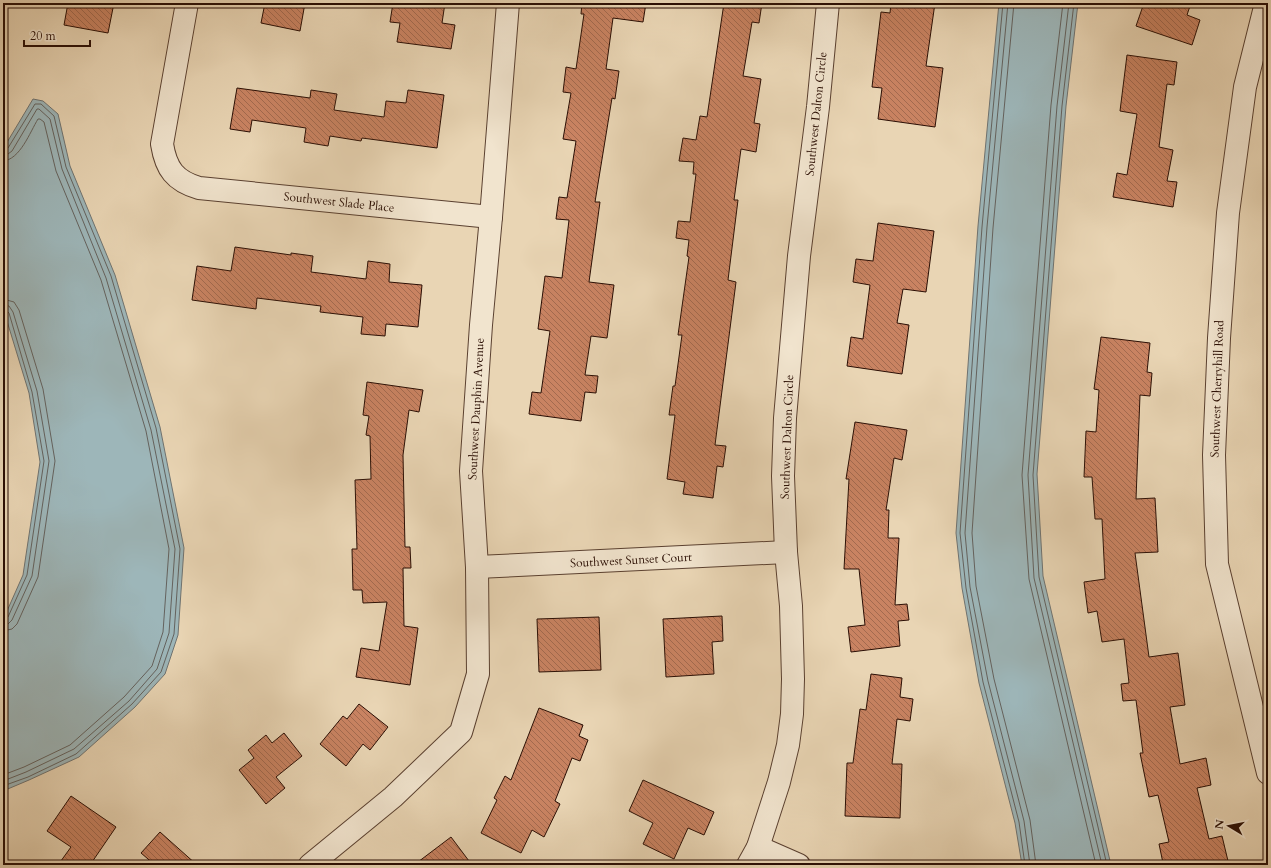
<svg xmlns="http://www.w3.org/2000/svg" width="1271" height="868" viewBox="0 0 1271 868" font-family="Cardo,serif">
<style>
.water{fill:#9db6b9;stroke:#6f7371}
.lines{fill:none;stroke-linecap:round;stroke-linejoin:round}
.shore{stroke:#64625e;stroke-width:1}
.building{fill:url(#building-back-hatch);stroke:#2a0e04}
.street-casing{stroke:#5a4030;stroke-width:24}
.street{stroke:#f1e4ce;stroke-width:22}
.labels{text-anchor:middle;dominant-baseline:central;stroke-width:4;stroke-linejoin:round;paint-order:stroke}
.street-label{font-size:12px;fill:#2a0e04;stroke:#f1e4ce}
</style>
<defs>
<pattern id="building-back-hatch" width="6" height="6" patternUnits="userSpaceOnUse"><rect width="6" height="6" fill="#c98362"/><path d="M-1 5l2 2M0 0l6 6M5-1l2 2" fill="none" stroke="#a36a4f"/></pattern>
</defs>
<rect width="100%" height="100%" fill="#e9d5b4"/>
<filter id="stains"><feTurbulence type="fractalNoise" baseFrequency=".005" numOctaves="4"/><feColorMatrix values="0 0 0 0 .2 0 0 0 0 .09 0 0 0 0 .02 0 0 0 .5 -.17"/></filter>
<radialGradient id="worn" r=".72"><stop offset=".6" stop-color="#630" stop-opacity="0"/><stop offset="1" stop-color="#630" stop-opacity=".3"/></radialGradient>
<!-- water -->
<g class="water">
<path d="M999,3h79l-12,103 -29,368 6,102 68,289h-89l-7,-42 -36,-140 -17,-95 -6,-55 22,-307z"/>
<path d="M33,99l10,2 15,13 12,52 45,109 45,152 24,121 -6,87 -13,39 -30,33 -56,50 -50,23 -26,11v-171l20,-45 17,-113 -11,-69 -26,-85v-159z"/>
</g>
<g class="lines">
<!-- shore -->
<g class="shore">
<path d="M1003,3l-21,224 -22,306 6,55 17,94 36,140 6,43"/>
<path d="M1008,3l-21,224 -22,306 5,54 18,94 36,140 6,44"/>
<path d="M1014,3l-21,225 -21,305 4,53 18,93 36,141 6,45"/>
<path d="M1063,3l-12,102 -29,370 7,104 67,286"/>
<path d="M1069,3l-12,103 -29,369 6,103 68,287"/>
<path d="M1074,3l-12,103 -29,369 6,102 68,288"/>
<path d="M3,150l5,-2 27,-44h6l13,12 12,51 45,109 45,152 24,121 -6,85 -13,38 -29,32 -56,50 -48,23 -25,9"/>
<path d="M3,155l5,-1 4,-3 25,-42h2l11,10 12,50 44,109 45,152 24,119 -6,84 -12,36 -28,32 -55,48 -48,23 -23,9"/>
<path d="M3,161c17,-1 27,-29 35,-42h2l4,3 12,49 45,109 45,151 23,118 -6,83 -11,34 -28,31 -54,48 -46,22 -21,8"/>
<path d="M3,299l11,3 5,8 24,79 12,72 -17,116 -21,47 -5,5 -9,2"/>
<path d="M3,305l6,1 4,6 24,79 12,70 -17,115 -20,44 -4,4 -5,1"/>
<path d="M3,310l4,1 2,2 23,79 12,69 -17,114 -19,42 -2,2 -3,1"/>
</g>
</g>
<!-- building -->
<g class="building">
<path d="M68,3h46l-6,30 -44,-8z"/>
<path d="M265,3h40l-5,28 -39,-8z"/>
<path d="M393,3h52l-3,20 13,2 -4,24 -54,-7 3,-19 -10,-1z"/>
<path d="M582,3h64l-3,19 -30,-4 -7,51 13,2 -4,28 -3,-1 -17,104h5l-11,80 25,3 -7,53 -16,-2 -6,39 13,1 -2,17 -11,-1 -4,29 -52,-7 3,-22 9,1 9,-62 -12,-2 7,-53 17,2 7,-58 -13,-1 3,-22 8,1 9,-57 -13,-2 8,-46 -8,-1 3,-25 10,2 8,-55h-3z"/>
<path d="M724,3h38l-3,20 -7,-1 -9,54 18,3 -7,44 6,1 -4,28 -15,-3 -7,51h4l-10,80 8,2 -21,163 11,1 -3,21 -6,-1 -4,32 -30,-4 2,-12 -18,-3 8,-64h-6l4,-29h2l7,-51h-4l11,-78 -2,-1 2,-16 -13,-2 2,-17 12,1 6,-48h-3l1,-12 -15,-1 4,-23 13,2 4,-24 7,1z"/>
<path d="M891,3h44l-9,63 17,2 -8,59 -57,-8 4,-31 -10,-1 9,-75 9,1z"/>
<path d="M1144,3h47l-4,12 13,5 -8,25 -56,-19z"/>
<path d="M1127,55l50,7 -3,23 -7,-1 -8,63 14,3 -6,31 10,1 -4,25 -60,-10 4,-24 10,2 10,-61 -17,-3z"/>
<path d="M237,88l73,10 1,-8 26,4 -3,16 50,7 2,-16 20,2 2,-13 36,5 -7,53 -75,-10 -1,3 -31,-5 -2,10 -24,-4 2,-14 -54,-8 -2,12 -20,-3z"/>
<path d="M878,223l56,8 -8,61 -23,-3 -6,34 12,2 -7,49 -55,-8 4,-29 12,2 7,-54 -17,-3 3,-23 17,2z"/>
<path d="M235,247l56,8v-2l22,3 -2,16 55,7 2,-18 22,3 -1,18 33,3 -4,42 -32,-3 -1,12 -24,-2 2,-17 -43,-5 1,-6 -64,-8 -1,11 -64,-9 5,-34 34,5z"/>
<path d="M1101,337l49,6 -3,29 5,1 -2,23 -10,-1 -4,104 19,-1 3,54 -23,1 14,104 29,-4 7,52 -15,2 10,57 26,-6 5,27 -14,3 12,51 13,-3 6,25 -16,4h-37l-1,-4 -11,2 -4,-19 10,-2 -11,-47 -9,2 -9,-44h3l-7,-53 -13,1 -2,-17 8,-1 -5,-44 -22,3 -5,-31 -9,2 -4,-31 21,-3 -3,-60h-7l-3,-42h-8l2,-46 10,1 3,-42 -5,-1z"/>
<path d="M367,382l56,8 -4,22 -10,-2 -6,45 2,92h5l1,21h-8l1,58 14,2 -8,57 -54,-8 5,-29 18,3 8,-49 -24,1 -1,-13h-9l-1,-41h5l-2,-69 16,-1 -1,-43 -4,-1 3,-19 -6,-1z"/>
<path d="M855,422l52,8 -5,30 -8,-2 -8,52h3l-1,28h11l-4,67 12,-1 2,16 -11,1 2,25 -49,6 -3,-25 17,-2 -6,-56h-15l5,-90h-3z"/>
<path d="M722,616l1,25 -11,1 2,32 -48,3 -3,-58z"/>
<path d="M599,617l2,53 -62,2 -2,-53z"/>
<path d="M871,674l31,4 -2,19 13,2 -3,22 -13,-2 -5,45h10l-2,54 -55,-2 2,-53h6l7,-54 6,1z"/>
<path d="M359,704l29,23 -18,23 -7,-6 -17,22 -26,-22 23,-28 4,3z"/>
<path d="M539,708l44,17 -4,11 9,4 -8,21 -8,-3 -17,43 5,3 -16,33 -12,-7 -11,23 -40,-20 16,-33 -3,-2 11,-22 6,4z"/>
<path d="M284,733l18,23 -26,21 9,11 -19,16 -27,-34 15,-12 -6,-8 18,-15 6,8z"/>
<path d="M643,780l71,32 -10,23 -16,-7 -14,31 -31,-15 10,-21 -24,-12z"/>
<path d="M71,796l45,31 -26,38h-32l13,-18 -24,-16z"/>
<path d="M160,832l37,33h-42l-14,-12z"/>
<path d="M451,837l21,28h-58z"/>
</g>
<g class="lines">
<defs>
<g id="street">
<path d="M187,3l-25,141c4,25 13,37 37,44l292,29"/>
<path d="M1266,3l-21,84 -17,126 -9,125 -5,117 3,109 51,209"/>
<path d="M477,567l309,-15"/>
<path d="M758,847l41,18"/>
<path d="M310,865l83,-68 68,-65 17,-58 -1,-107 -6,-96 10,-146 10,-108 17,-214"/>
<path d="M748,865l10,-18 21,-65 9,-37 4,-31 1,-35 -2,-73 -5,-54 -3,-76 2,-58 14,-162 19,-149 10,-104"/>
</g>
</defs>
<!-- street casing -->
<use href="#street" class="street-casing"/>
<!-- street -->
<use href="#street" class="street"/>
</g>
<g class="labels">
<!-- street labels -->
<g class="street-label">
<text transform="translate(816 114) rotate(-84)">Southwest Dalton Circle</text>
<text transform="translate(339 202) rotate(6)">Southwest Slade Place</text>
<text transform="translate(1217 389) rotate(-88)">Southwest Cherryhill Road</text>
<text transform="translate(476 409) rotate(-87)">Southwest Dauphin Avenue</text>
<text transform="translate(787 437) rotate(-88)">Southwest Dalton Circle</text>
<text transform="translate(631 560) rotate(-3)">Southwest Sunset Court</text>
</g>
</g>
<!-- margin -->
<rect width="1271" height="868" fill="none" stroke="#e9d5b4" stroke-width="16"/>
<rect x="4" y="4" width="1263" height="860" fill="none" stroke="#2a0e04" stroke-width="2"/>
<rect x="8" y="8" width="1255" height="852" fill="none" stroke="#2a0e04"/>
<!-- north arrow -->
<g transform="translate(1229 826) rotate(280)" stroke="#f1e4ce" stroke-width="3" paint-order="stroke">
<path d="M0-3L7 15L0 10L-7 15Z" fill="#2a0e04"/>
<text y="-6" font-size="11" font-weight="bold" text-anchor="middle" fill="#2a0e04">N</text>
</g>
<!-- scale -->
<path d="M24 40v6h66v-6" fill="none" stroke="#2a0e04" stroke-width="2"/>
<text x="30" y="40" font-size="12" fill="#2a0e04" stroke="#f1e4ce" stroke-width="3" paint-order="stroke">20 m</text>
<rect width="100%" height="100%" filter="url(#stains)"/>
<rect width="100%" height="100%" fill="url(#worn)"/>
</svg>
